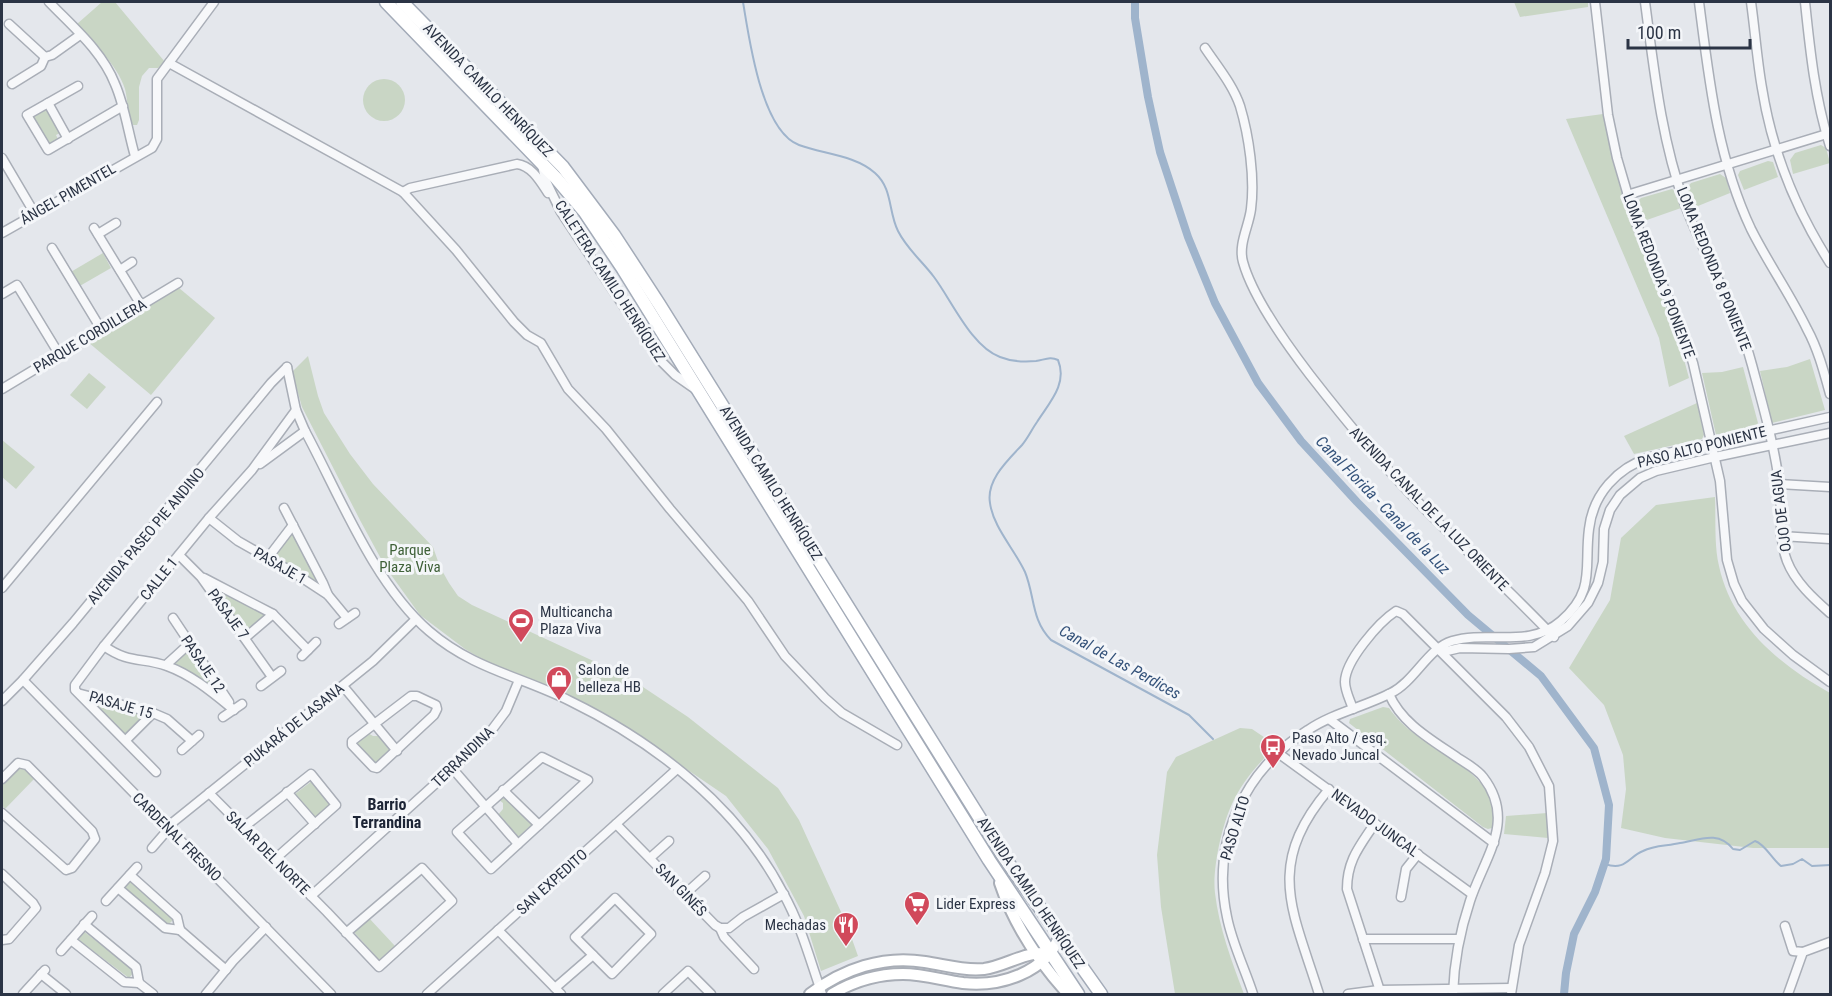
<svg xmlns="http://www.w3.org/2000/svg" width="1832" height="996" viewBox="0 0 1832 996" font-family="'Roboto Condensed',sans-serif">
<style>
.green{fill:#c9d6c5}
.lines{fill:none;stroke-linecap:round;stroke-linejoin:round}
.stream{stroke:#9fb4cc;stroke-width:2}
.canal{stroke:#9fb4cc;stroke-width:8}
.street-casing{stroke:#a9aeb7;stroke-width:11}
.secondary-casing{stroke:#a9aeb7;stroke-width:14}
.primary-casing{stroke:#a3abb8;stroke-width:15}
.street{stroke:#f7f8fa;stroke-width:8}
.secondary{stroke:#fff;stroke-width:10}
.primary{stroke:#fff;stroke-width:12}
.labels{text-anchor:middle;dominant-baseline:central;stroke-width:6;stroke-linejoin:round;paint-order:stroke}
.street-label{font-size:15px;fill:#2b3445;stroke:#f4f6f9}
.park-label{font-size:15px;fill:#3f6138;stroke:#f4f6f9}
.poi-label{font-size:15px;fill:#2b3445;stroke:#f4f6f9;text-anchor:start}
.water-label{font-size:16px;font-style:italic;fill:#34527a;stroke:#f4f6f9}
.neighbourhood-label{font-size:16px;font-weight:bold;fill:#1d2536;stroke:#f4f6f9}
</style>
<rect width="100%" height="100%" fill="#e4e7ec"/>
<!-- green -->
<g class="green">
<path d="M102,2h13l50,60 -7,6h-9l-7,8 -3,11v33l-2,5h-4c-6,-11 -5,-24 -8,-36 -8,-25 -32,-46 -48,-65z"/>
<path d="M1514,2h74v5l-68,10z"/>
<circle cx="384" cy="100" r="21"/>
<path d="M48,109l14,23 -6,3 2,4 -10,6 -15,-28z"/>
<path d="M1603,114c8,37 17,76 30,112 19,51 43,99 56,152l-20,9 -10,-49 -93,-219z"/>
<path d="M1821,145l5,3 4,15 -37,11 -3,-14 5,-7z"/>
<path d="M1768,161l5,1 5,15 -34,13 -6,-15 2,-4z"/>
<path d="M1720,174l6,4 4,15 -37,15 -6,-20 4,-5z"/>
<path d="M1672,189l3,2 6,17 -37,13 -7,-19 4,-4z"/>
<path d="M103,253l8,15 -33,19 -9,-14z"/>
<path d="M179,288l36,30 -64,77 -63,-53z"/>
<path d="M308,356l10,40 6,17 26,41 23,30 60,63 7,20 9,16 9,13 14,9 156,72 60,40 90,71 21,32 48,105 11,31 -37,15 -17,-55 -36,-67 -42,-53 -119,-81 -30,-16 -92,-38 -20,-12 -45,-34 -34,-47 -25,-46 -59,-115 -10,-35z"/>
<path d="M1810,359l15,51 -53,13 -12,-52 27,-4z"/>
<path d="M1743,367l15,56 -3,4 -39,8 -14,-62 20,-1z"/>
<path d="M89,373l17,14 -19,22 -17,-14z"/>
<path d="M1697,403l7,32 -2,4 -68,15 -10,-18z"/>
<path d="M2,440l33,27 -19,22 -14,-12z"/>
<path d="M1715,497c1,22 -1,48 4,69 13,60 61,99 111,127v155h-77l-88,-10 -44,-10 5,-39 -3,-34 -19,-50 -35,-37 41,-68 11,-62 35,-33z"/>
<path d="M293,525l35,68 -59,-36z"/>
<path d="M210,585l56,31 -18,18z"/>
<path d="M189,649l36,51 -52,-35z"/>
<path d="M91,700l54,14 -20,20z"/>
<path d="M1383,707l6,1c7,10 16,19 26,26 29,22 91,48 77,94l-4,1 -5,-2 -134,-104 1,-4z"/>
<path d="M1240,728l12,1 25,17c-18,16 -35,36 -45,58 -10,21 -20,66 -17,89 4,35 17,69 29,101h-69l-14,-87 -4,-52 10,-83 9,-15z"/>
<path d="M366,732l7,4h6l13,14 -18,16 -21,-23z"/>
<path d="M20,767l7,3 8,8 -30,31 -3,-4v-20z"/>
<path d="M312,781l20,23 -16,14 -21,-24z"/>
<path d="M505,796l28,28 -17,15 -19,-23 6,-7v-6l-4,-3z"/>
<path d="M1547,813l1,25 -44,-4 2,-18z"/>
<path d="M129,877l46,41 -8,8 -45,-40z"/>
<path d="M368,917l27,29 -16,14 -26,-29z"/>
<path d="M82,930l53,41 -6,7 -53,-40z"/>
</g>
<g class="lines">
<!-- stream -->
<g class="stream">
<path d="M743,2c6,35 18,129 56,143 24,9 56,10 76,28 18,16 13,38 23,58 9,18 24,30 36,46 18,24 37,69 66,80 10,4 25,5 36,4 8,-1 14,-5 22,-1 10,24 -9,43 -21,62 -5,7 -9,16 -15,23 -14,15 -36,35 -32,58 3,24 25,47 35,69 10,24 6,48 26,68l138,75 24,24"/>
<path d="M1605,864c21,7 23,-7 38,-13 11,-6 25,-5 37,-8 19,-3 38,-13 53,6l7,1 15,-9c10,3 17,18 26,25l12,-2 9,-5 10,7 18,-1"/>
</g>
<!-- canal -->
<path class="canal" d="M1135,2v16l13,79 12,55 28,85 27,66 43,80 43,58 56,61 111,113 73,61 53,72 15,57 -3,54 -11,33 -21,42 -8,39 -2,21"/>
<defs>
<g id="street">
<path d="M49,2c24,25 53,49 66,82 10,23 13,48 20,72"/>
<path d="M1595,2l13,113 9,43 19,65 44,102 13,38 27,118 7,79 7,24 8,17 22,28 29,26 37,27"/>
<path d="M1645,2c9,67 16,136 39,200 20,56 53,106 68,163 11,41 23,82 28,124 2,25 -2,49 7,72 8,21 27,38 43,52"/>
<path d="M1699,2c10,77 18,155 52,227 17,34 39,65 56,100 11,20 17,43 23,65"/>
<path d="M1751,2c4,28 6,58 11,86 10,63 34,122 68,175"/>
<path d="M1805,2c5,48 10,97 25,144"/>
<path d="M9,24l36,33"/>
<path d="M1205,48c12,18 28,37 35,58 9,30 15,72 11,103 -2,17 -13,35 -8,53 10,36 44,83 67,113 35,45 71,89 112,131 43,44 89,86 132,131"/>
<path d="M169,63l234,129 53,58 58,72 13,13 14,8 27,46 38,40 64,80 78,92 37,55 40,42 17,15 55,32"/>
<path d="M12,84l29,-18 4,-9 7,-2 28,-20"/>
<path d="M78,86l-51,29 21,35 75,-44"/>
<path d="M48,103l20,36"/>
<path d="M2,158l33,56"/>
<path d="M542,165l3,14 16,33 97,146 17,17 20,14"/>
<path d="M403,192l7,-4 107,-24c15,2 23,17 31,29"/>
<path d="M1627,195l203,-62"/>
<path d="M94,228l47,77"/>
<path d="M2,233l150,-85 5,-9v-60l57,-77"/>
<path d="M98,234l18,-11"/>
<path d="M52,248l49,81"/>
<path d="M120,270l12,-8"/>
<path d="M2,294l15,-9 42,69"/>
<path d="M287,367l9,43 9,21c34,63 69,153 124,200 44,38 91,45 141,70 86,42 168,106 213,192 18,32 27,67 39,101"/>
<path d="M2,389l176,-106"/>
<path d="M260,464l45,-33"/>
<path d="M1779,484l51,3"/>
<path d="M284,508l39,75 5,12"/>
<path d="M209,518l29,23 58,33 32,21 19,23"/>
<path d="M1781,536l49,3"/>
<path d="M179,555l22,22 71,100"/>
<path d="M267,559l26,-34"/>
<path d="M204,578l69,36 35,36"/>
<path d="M2,588l155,-186"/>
<path d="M173,618l56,84"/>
<path d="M339,624l16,-11"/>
<path d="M245,638l28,-24"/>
<path d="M104,646c25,18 38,11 63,20 25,9 46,27 67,44"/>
<path d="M1437,650l10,1 13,-3 49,1 25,-2 34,-21 20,-23 10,-20 5,-21 1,-33 6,-19 10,-15 20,-17 16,-7 59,-14 115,-24"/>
<path d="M302,656l14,-14"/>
<path d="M166,665l23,-21"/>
<path d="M23,680l308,314"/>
<path d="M261,686l20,-15"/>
<path d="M343,686l54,65"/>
<path d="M81,694l72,19 14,6 25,22"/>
<path d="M1389,694c13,30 43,46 69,64 9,6 19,11 25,19 34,44 1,81 -13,124 -10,30 -16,62 -17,93"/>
<path d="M411,696h6l19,9 1,4 -3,6 -57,53 -4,-1 -21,-22v-4z"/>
<path d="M2,701l21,-21 50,-57 198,-240 16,-16"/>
<path d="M1353,709c-3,-9 -8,-18 -8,-27 0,-21 34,-60 51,-71l7,3 103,103 23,30 20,39 4,55 -8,32 -26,72 -8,49"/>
<path d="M223,717l19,-13"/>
<path d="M1329,719l165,124"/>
<path d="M126,740l27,-27"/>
<path d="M182,750l17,-15"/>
<path d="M1278,753l194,141"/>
<path d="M542,757l46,23 -97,89 -34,-37z"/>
<path d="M452,768l66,76"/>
<path d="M156,772l-81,-82v-5l29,-39 105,-128 43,-48 44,-60"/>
<path d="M2,779l16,-16 9,2 65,66 3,8 -23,29 -6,2 -64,-57"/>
<path d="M503,790l36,35"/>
<path d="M287,792l28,32"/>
<path d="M209,793l118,119 52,55 73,-66 -30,-33 -76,65"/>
<path d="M1375,823c-15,23 -28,37 -28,66l34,105"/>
<path d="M616,824l99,101 5,3h9l14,-11 41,-23"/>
<path d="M244,827l67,-53 25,31 -61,54"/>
<path d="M152,848l13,-15 2,-6 206,-166 43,-42"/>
<path d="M650,858l19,-17"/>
<path d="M2,874l31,29 3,5 -27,31 -7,1"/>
<path d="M130,875l47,42 3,13"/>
<path d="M118,888l47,40 15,2"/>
<path d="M685,894l20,-18"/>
<path d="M311,896l174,-157 21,-28 13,-31"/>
<path d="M1401,897l5,-28 12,-15"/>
<path d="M615,898l36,36 -39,40 -37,-37z"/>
<path d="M106,901l31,-34"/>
<path d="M84,924l52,43 3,16"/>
<path d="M1785,926l8,25 10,1"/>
<path d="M720,928l4,9 30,32"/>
<path d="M180,930l46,40"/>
<path d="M498,930l63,64"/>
<path d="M1363,939h96"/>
<path d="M71,940l53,42 15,1"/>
<path d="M61,951l31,-35"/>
<path d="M41,974l25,20"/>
<path d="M139,983l14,11"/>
<path d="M555,988l38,-33"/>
<path d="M23,994l22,-24"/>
<path d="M206,994l27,-33 33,-34"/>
<path d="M427,994l250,-225"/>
<path d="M663,994l25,-23 23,23"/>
<path d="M1253,994c-8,-25 -21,-51 -26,-77 -16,-75 16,-146 81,-187 25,-17 56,-23 83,-37 24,-12 37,-45 61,-52 37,-11 77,8 109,-20 35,-30 23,-54 28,-92 4,-35 28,-61 61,-72l180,-40"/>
<path d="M1319,994c-26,-84 -55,-128 10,-205"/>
<path d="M1348,994l31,-4 132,-2"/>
<path d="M1788,994l15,-42 27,-10"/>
</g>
<g id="secondary">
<path d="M1000,883c14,42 39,79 68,111"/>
<path d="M810,994c33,-25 73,-39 115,-32 20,3 39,9 59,7 23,-3 44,-20 67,-15"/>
<path d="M832,994c22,-13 45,-20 71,-20 20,0 39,6 60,9 37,4 83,-10 97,-48"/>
</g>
<g id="primary">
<path d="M386,2l170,176 28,33 39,58 366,591 89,134"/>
<path d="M402,2l161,165 51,68 45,69 345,553 97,137"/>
</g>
</defs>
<!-- street casing -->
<use href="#street" class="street-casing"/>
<!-- secondary casing -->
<use href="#secondary" class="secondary-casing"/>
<!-- primary casing -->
<use href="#primary" class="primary-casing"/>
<!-- street -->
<use href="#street" class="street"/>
<!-- secondary -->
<use href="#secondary" class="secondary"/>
<!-- primary -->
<use href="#primary" class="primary"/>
</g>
<!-- icons -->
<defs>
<symbol id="stadium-pin" viewBox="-11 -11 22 30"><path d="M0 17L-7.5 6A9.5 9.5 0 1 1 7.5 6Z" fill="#d1495b" stroke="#f4f6f9"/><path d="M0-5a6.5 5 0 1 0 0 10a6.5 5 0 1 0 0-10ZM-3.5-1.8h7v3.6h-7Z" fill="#fff"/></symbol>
<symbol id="shop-pin" viewBox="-11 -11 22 30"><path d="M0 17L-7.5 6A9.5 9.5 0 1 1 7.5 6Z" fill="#d1495b" stroke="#f4f6f9"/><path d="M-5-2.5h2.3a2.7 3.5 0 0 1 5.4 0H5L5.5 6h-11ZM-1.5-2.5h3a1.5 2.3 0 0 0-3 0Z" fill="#fff"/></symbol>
<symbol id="bus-pin" viewBox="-11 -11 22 30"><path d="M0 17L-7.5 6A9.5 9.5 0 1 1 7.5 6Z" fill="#d1495b" stroke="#f4f6f9"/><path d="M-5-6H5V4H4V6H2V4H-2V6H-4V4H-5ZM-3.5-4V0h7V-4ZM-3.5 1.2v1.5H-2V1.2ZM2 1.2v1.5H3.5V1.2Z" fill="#fff"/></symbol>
<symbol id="supermarket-pin" viewBox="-11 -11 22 30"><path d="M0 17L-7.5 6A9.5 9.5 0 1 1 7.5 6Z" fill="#d1495b" stroke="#f4f6f9"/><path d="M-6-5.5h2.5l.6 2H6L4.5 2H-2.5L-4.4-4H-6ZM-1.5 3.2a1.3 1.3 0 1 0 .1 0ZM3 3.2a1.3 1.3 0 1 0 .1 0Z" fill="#fff"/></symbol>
<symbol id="restaurant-pin" viewBox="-11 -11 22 30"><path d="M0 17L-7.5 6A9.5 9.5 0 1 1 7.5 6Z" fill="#d1495b" stroke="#f4f6f9"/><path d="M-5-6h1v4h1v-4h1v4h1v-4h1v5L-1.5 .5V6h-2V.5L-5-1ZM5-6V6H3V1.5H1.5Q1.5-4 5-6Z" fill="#fff"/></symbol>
</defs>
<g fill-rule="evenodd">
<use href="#stadium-pin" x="506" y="606" width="30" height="40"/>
<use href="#shop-pin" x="544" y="664" width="30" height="40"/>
<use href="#bus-pin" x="1258" y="732" width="30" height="40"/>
<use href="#supermarket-pin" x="902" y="889" width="30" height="40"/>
<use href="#restaurant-pin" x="831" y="910" width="30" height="40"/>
</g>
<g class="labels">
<!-- street labels -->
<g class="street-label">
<text transform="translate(488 90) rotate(46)">AVENIDA CAMILO HENRÍQUEZ</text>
<text transform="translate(68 194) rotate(-30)">ÁNGEL PIMENTEL</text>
<text transform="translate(1714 269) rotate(68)">LOMA REDONDA 8 PONIENTE</text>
<text transform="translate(1659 276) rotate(69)">LOMA REDONDA 9 PONIENTE</text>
<text transform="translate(610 281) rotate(57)">CALETERA CAMILO HENRÍQUEZ</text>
<text transform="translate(90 336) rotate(-31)">PARQUE CORDILLERA</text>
<text transform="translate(1702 447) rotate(-14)">PASO ALTO PONIENTE</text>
<text transform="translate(771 483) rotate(58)">AVENIDA CAMILO HENRÍQUEZ</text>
<text transform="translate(1429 509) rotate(46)">AVENIDA CANAL DE LA LUZ ORIENTE</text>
<text transform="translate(1781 511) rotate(-97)">OJO DE AGUA</text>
<text transform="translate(146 536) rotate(-50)">AVENIDA PASEO PIE ANDINO</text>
<text transform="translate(280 566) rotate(30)">PASAJE 1</text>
<text transform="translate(159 579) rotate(-51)">CALLE 1</text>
<text transform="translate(228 614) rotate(54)">PASAJE 7</text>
<text transform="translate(203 664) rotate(56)">PASAJE 12</text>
<text transform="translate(121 705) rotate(16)">PASAJE 15</text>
<text transform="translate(294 725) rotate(-39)">PUKARÁ DE LASANA</text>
<text transform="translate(463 757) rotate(-44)">TERRANDINA</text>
<text transform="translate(1375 823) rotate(36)">NEVADO JUNCAL</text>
<text transform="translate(1235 828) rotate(-73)">PASO ALTO</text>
<text transform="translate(177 837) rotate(45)">CARDENAL FRESNO</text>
<text transform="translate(268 853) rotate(45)">SALAR DEL NORTE</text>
<text transform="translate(552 882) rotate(-42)">SAN EXPEDITO</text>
<text transform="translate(681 890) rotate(46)">SAN GINÉS</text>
<text transform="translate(1031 893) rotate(56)">AVENIDA CAMILO HENRÍQUEZ</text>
</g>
<!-- park labels -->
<g class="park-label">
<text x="410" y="550">Parque<tspan x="410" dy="17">Plaza Viva</tspan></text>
</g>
<!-- poi labels -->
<g class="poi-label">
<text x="540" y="612">Multicancha<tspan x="540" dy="17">Plaza Viva</tspan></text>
<text x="578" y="670">Salon de<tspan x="578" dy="17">belleza HB</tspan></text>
<text x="1292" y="738">Paso Alto / esq.<tspan x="1292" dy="17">Nevado Juncal</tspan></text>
<text x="936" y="904">Lider Express</text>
<text x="826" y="925" text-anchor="end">Mechadas</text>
</g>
<!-- water labels -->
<g class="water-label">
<text transform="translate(1383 505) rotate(46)">Canal Florida - Canal de la Luz</text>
<text transform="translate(1120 662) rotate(29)">Canal de Las Perdices</text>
</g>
<!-- neighbourhood labels -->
<g class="neighbourhood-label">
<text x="387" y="804">Barrio<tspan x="387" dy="18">Terrandina</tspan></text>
</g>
</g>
<!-- border -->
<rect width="1832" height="996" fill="none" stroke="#2b3445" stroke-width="6"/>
<!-- scale -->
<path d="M1628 39v9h122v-9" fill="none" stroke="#2b3445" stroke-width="3"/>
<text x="1637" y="39" font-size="18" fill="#2b3445" stroke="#f4f6f9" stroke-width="4.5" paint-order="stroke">100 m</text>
</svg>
